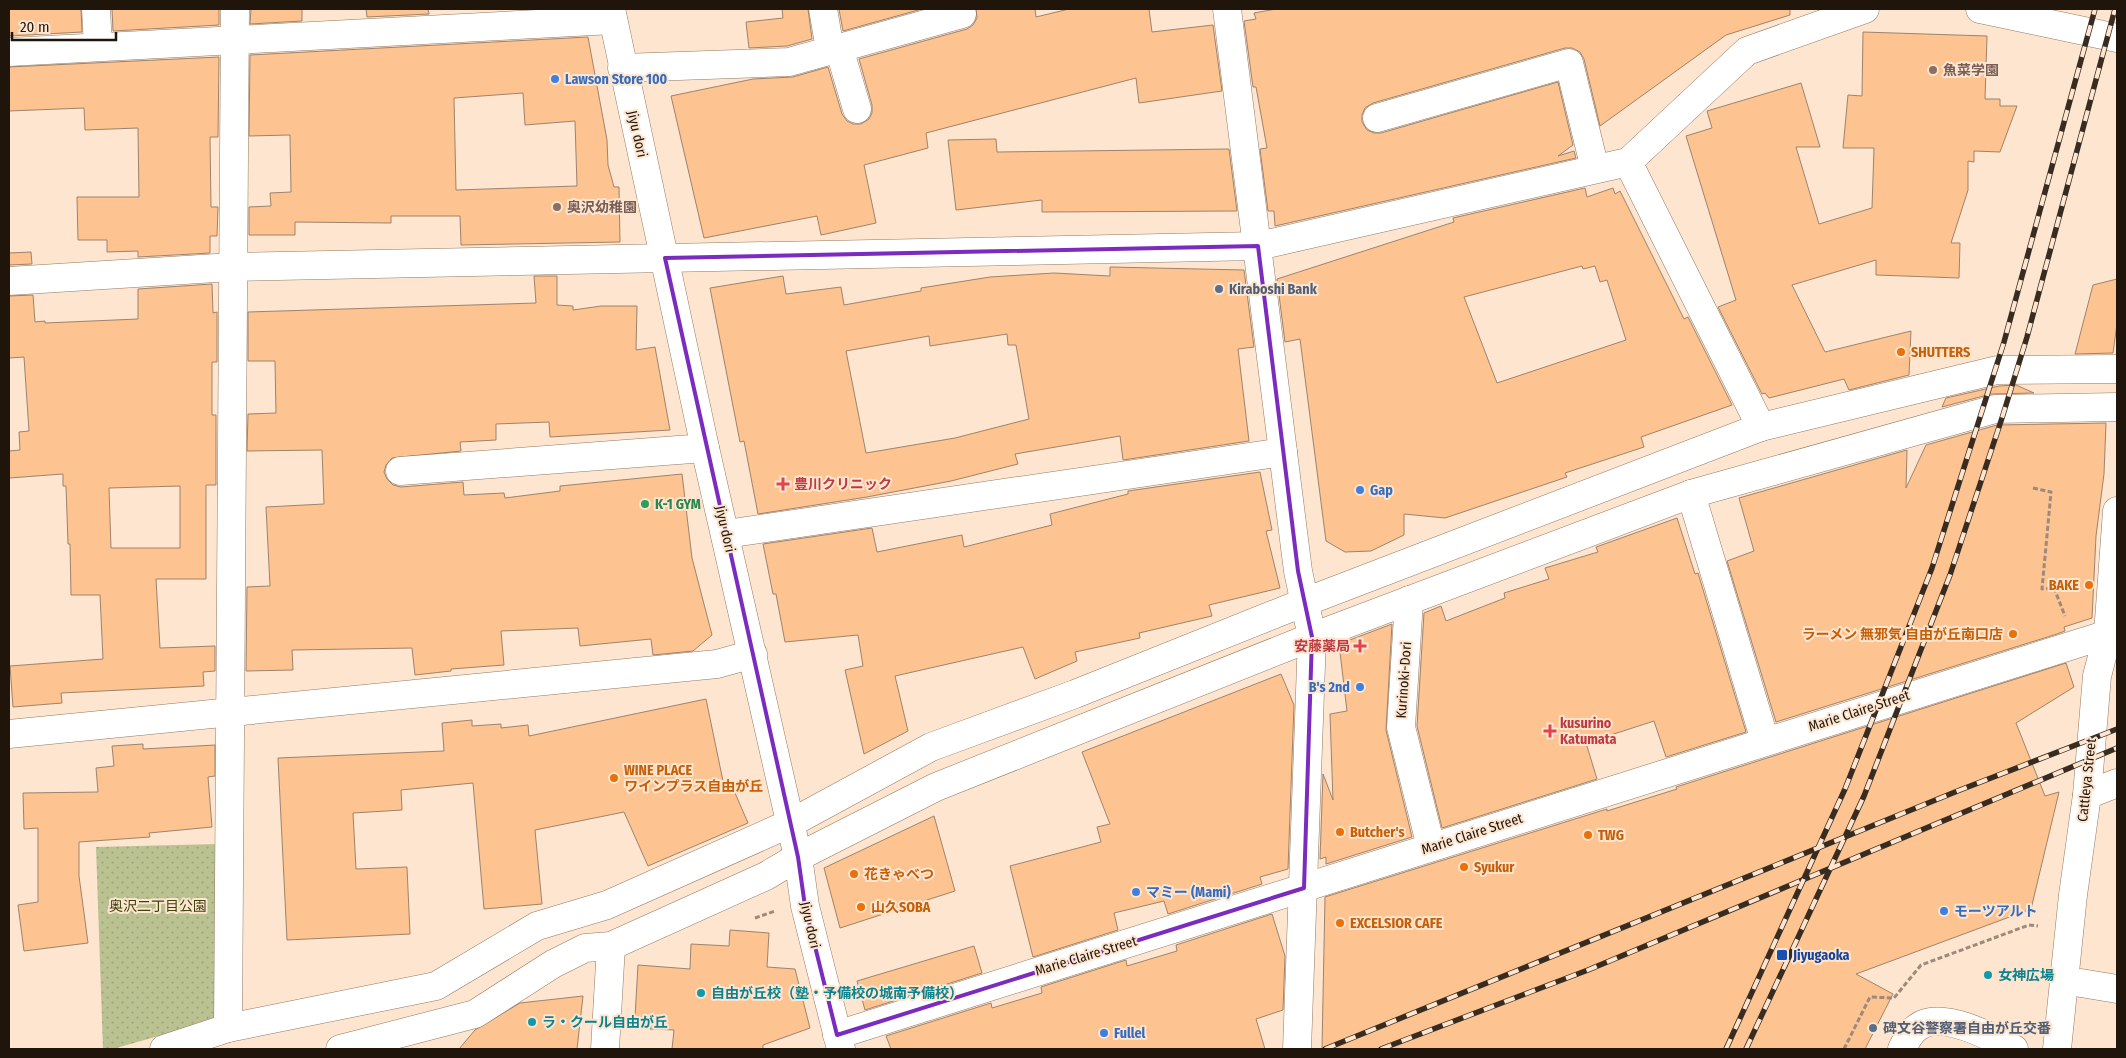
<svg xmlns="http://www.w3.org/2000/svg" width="2126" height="1058" viewBox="0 0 2126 1058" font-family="'Fira Sans Condensed','Noto Sans JP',sans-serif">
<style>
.park{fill:url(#park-dots)}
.building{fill:#fdc390;stroke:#9f836b;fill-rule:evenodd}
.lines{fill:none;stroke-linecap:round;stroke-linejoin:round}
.minor-casing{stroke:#947961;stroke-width:29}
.major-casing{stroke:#947961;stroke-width:29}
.path{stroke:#9d8a7a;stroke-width:3;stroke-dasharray:5 2.5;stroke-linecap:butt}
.minor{stroke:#fff;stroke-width:28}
.major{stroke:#fff;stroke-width:28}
.rail-casing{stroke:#382c21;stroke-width:5.5}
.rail{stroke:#fee5d0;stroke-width:4;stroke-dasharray:11;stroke-linecap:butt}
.marked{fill:none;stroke:#7b2cbf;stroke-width:4;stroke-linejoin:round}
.education-dot{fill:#8d6e63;stroke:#fee5d0;stroke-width:2}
.shop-dot{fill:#3f7fe0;stroke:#fee5d0;stroke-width:2}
.service-dot{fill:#5c6f8a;stroke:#fee5d0;stroke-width:2}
.food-dot{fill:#e8710a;stroke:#fee5d0;stroke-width:2}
.health-dot{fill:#e0444e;stroke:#fee5d0;stroke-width:2}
.leisure-dot{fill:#2e9e5b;stroke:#fee5d0;stroke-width:2}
.transit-dot{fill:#1a4fb4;stroke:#fee5d0;stroke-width:2}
.culture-dot{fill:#0f9aa8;stroke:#fee5d0;stroke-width:2}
.labels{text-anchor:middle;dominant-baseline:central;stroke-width:4;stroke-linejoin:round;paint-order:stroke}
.education-label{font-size:14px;font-weight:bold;fill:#785e54;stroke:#fee5d0;text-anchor:start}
.shop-label{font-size:14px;font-weight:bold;fill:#366cbe;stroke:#fee5d0;text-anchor:start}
.street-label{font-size:14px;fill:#1f150b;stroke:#fee5d0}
.service-label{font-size:14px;font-weight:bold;fill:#4e5e75;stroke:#fee5d0;text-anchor:start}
.food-label{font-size:14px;font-weight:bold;fill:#c56008;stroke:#fee5d0;text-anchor:start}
.health-label{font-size:14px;font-weight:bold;fill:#be3a42;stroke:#fee5d0;text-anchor:start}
.leisure-label{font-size:14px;font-weight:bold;fill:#27864d;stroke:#fee5d0;text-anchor:start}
.park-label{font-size:14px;fill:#3c430d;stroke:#fee5d0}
.transit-label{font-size:14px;font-weight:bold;fill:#164399;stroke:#fee5d0;text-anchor:start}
.culture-label{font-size:14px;font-weight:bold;fill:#0d838f;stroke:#fee5d0;text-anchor:start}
</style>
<defs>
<pattern id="park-dots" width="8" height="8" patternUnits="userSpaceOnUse" patternTransform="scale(1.25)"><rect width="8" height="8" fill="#bac291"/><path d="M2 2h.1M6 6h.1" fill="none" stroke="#9fa67c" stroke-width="1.8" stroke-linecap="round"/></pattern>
</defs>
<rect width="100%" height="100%" fill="#fee5d0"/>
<!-- park -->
<path class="park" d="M218,844v175l-105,30h-10l-7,-202z"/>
<!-- building -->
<g class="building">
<path d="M9,9h72l1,23 -73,4z"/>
<path d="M112,9h107v16l-106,6z"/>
<path d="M251,9h51v12l-52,3z"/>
<path d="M366,9h62l1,5 -62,3z"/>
<path d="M782,9h26l4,30 -25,7 -38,2 -3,-26 37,-4z"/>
<path d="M839,9h83l-79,22z"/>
<path d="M976,9h59l1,8 33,-8h80l3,23 61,-7 9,66 -83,12 -3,-25 -210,55 2,15 -64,17 12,58 -55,12 -4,-19 -113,22 -33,-142 82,-17 40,-2 35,-10 14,47 5,7 6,3h8l8,-5 3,-6v-8l-13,-46 108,-30 6,-4 4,-7z"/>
<path d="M1276,9h514v6l-64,20 -126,91 -16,-67 -4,-7 -8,-4h-7l-192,55 -8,5 -3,7v7l5,8 7,3h7l177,-51 15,63 -15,11 16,-5 2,7 -301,68 -1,-15h-6l-8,-62 7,-1 -11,-61h-3l-9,-66 12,-2 -2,-6z"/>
<path d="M1863,32l124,4 -2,63h15v7h17l-17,46 -26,-1v11l-6,-1v29l-17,53h9l-1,35 -83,-3v-15l-84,25 33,67 86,-21 -2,44 -60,15 -5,-11 -75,19 -4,-5 -3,1 -44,-87 18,-7 -50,-164 26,-8 -5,-17 94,-28 19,64h-24l23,77 53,-16 2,-60h-31l5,-53 14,1z"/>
<path d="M588,37l19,103 1,25 6,22h5l1,55 -159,3 -1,-29h-69v7l-96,-1v13h-46v-28l22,-1 -1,-13 21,-1 -1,-57 -41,1 1,-81zM523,93l2,32 50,-4 2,65 -121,4 -2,-92z"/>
<path d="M219,57l-1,80h-8l1,70h7l-1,29h-7v17l-72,4v-6l-31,1v-12h-29l-1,-43h62l-1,-69 -53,2 -1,-22 -75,3v-44z"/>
<path d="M996,139l1,13 232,-3 8,62 -195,1v-12l-86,10 -8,-70z"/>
<path d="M1585,188l2,9 26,-9 2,6 5,-3 64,128 4,-2 44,88 -91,32 3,10 -79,26 2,4 -122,41 -41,-4v21l-33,16 -26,1 -19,-11 -26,-202 -15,3 -8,-63 177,-57 -1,-4zM1582,266l1,3 12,-3 5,16 7,-2 19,60 -129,43 -33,-86z"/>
<path d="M31,252l1,12 -23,1v-12z"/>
<path d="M1110,267l134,3 10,77 -16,2 11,92 -126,19 -3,-24 -105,18 3,10 -67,17 -84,16 -109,17 -14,-73 -4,1 -30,-154 73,-12 3,18 55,-7 3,18 77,-14v-3l69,-11 64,-4 56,3zM1007,334l1,11h8l13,74 -74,19 -89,15 -20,-102 83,-15 1,10z"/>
<path d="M534,276h23v29l16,1v4l28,-4h36l-1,44 19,-3 15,83 -120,7 -1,-15 -53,2v16l-36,2 1,9 -69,7 -6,7 -2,7 3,7 6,6 8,2 62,-5 1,13 40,-2 1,5 55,-7v-5l122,-12 10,84 20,77 -19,16 -40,4 -2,-16 -71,7 -2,-18 -77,3 3,34 -53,4v2l-36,4 -3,-27 -120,2 1,20 -47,1 1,-84 23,-1 -4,-79 58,-3 -2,-54 -75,1 1,-37 28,-1 -1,-52h-27v-49l288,-9z"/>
<path d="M2117,279v45l-4,29 -38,1 18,-69z"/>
<path d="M212,284l1,29 4,-1v50h-5v53h4v70h-10v94h-50l4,69 55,-2v25l-12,1 1,14 -143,7 1,10 -49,4 -3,-41 93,-7 -3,-64h-29l-1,-51h-2l-2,-58h-3v-12l-54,4v-27l11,-1 -1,-18 10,-1 -5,-74 -15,1v-62l24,-1 2,27 10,-1v2l93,-4v-30zM180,486v62h-69l-2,-60z"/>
<path d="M2016,385l18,8 -43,1 -49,13 4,-9 53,-12z"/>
<path d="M2106,423l-2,51 -8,62 -4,82 -28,9 1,4 -8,3 -281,88 -49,-161 27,-10 -15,-53 168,-48 -1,38 20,-43 71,-20z"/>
<path d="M1260,472l12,58 -6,1 14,57 -71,17 3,11 -73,17 1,5 -65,14 2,9 -42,18 -12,-32 -128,29 13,55 -44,23 -19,-84 18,-4 -5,-31 -73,7 -9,-48h-3l-10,-50 109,-16 5,24 85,-17 2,12 88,-22 -2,-11 78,-20v-3z"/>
<path d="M1677,518l18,56 3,-1 48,159 -80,25 -12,-36 -68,22 11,36 -155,49 -25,-102 7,-113 17,-7 5,15 59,-23 -1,-5 45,-14 -4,-11 53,-16 -2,-5z"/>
<path d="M1392,624l-6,106 26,107 -86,27v-7l-6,2 3,-85 10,26 -3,-86 17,-3 -8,-67z"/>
<path d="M2066,663l8,24 -58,36 29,73 14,-4 -28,117 -175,65 37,20 -28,55h-543l3,-152 282,-88v2l70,-22 -1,-2z"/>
<path d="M1281,674l13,31 -6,164 -28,8 2,7 -94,30 -4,-13 -50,12 4,17 -85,27 -23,-91 91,-24 -4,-15 13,-3 -28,-72z"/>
<path d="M706,699l17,82 6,-2 19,44 -100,43 -24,-54 -89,18 7,74 -58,5 -11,-126 -72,7 1,20 -49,3 3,56 51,-2 3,67 -123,6 -9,-182 166,-7 -2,-28 30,-3v6l29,-2v4l27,-3 1,11z"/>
<path d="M143,744v5l72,-4v31l-7,1 4,50 -63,6 1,4 -71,5v34l9,67 -64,8 -6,-46 20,-3v-74l-14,1 -1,-36 75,-1 -2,-24 18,-2 -2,-20z"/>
<path d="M934,816l21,75 -115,37 -16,-60z"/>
<path d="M1272,914l13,42 -2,54 -27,9 9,30h-374l-5,-13 105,-33 1,5 50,-15 -1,-6 85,-27 1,6 50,-15 -1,-6z"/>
<path d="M730,930l39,3 -2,34 28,2 15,59 -47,17v4h-91l2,-19 -24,-1 1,-11 -16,-1 3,-52 52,4 1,-25 38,2z"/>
<path d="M974,946l8,27 -117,37 -8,-29z"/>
<path d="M583,996l-6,53h-118l16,-19 45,-27z"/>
</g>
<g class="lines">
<defs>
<g id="minor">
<path d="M96,9l2,37"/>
<path d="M823,9l7,41"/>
<path d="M1227,9l71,562 14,66 -15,412"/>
<path d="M1980,9l137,29"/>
<path d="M839,48l18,61"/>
<path d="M9,52l604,-32"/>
<path d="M622,68l167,-6 173,-48"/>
<path d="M1377,118l192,-55 26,106"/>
<path d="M1628,162l133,265"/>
<path d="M9,281l223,-14 1026,-21 370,-84 119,-111 118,-42"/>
<path d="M400,471l305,-23"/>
<path d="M1691,494l74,247"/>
<path d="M726,534l557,-82"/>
<path d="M1409,600l-8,127 30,120"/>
<path d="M9,734l708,-70 36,-10"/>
<path d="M2087,795l30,-12"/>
<path d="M2081,983l36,6"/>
<path d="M228,1028c4,-340 3,-679 7,-1019"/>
<path d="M837,1035l1271,-401"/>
<path d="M164,1049l64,-21 208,-42 101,-60 70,-21 184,-82 140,-76 144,-53 230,-92 456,-175 236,-57 120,-1"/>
<path d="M340,1049l135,-35 78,-50 32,-16 26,-2 155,-70 32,-19 138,-70 376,-150 379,-143 304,-85 122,-2"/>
<path d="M605,1049l6,-103"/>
<path d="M1902,1049c4,-8 8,-17 16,-22 23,-17 74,10 96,22"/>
<path d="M2057,1049l16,-154 14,-100 10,-119 11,-42 9,-123"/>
</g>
<path id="major" d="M611,9l94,439 93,409 7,49 36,143"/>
</defs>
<!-- minor casing -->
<use href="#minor" class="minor-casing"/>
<!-- major casing -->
<use href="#major" class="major-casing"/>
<!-- path -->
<g class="path">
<path d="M2033,488l18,4 -9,97 12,-1 11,28"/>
<path d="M755,918l20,-7"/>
<path d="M1844,1049l26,-52 24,1 27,-33 108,-40 9,1"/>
</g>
<!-- minor -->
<use href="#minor" class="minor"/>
<!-- major -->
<use href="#major" class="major"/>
<defs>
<g id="rail">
<path d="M1325,1049l635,-259 157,-61"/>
<path d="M1381,1049l207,-79 529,-222"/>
<path d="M1726,1049l119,-260 87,-221 72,-226 91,-333"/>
<path d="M1746,1049l118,-253 86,-221 52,-157 25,-81 88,-328"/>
</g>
</defs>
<!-- rail casing -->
<use href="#rail" class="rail-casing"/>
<!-- rail -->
<use href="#rail" class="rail"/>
</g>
<!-- marked area -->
<path class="marked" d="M1258,246l40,325 14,66 -8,251 -467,147 -32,-129 -7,-49 -133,-599z"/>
<!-- markers -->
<g class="education-dot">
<circle cx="1933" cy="70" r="5"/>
<circle cx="557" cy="207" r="5"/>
</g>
<g class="shop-dot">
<circle cx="555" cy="79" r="5"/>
<circle cx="1360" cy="490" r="5"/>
<circle cx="1360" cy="687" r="5"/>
<circle cx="1136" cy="892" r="5"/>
<circle cx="1944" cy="911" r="5"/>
<circle cx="1104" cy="1033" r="5"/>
</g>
<g class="service-dot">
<circle cx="1219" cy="289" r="5"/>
<circle cx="1873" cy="1028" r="5"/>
</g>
<g class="food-dot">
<circle cx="1901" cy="352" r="5"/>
<circle cx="2089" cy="585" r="5"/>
<circle cx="2013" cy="634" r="5"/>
<circle cx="614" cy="778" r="5"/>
<circle cx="1340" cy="832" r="5"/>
<circle cx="1588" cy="835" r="5"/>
<circle cx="1464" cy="867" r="5"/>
<circle cx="854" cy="874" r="5"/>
<circle cx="861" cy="907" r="5"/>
<circle cx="1340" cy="923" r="5"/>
</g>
<g class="health-dot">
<path d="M780.5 476.5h5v5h5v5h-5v5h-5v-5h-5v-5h5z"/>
<path d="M1357.5 638.5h5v5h5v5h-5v5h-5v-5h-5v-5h5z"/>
<path d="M1547.5 723.5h5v5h5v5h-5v5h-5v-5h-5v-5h5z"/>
</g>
<circle class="leisure-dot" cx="645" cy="504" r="5"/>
<rect class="transit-dot" x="1776" y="949" width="12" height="12" rx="2.5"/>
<g class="culture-dot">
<circle cx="1988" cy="975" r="5"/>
<circle cx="701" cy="993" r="5"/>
<circle cx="532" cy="1022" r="5"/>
</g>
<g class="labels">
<!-- education labels -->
<g class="education-label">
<text x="1943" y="70">魚菜学園</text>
<text x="567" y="207">奥沢幼稚園</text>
</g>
<!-- shop labels -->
<g class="shop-label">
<text x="565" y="79">Lawson Store 100</text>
<text x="1370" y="490">Gap</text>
<text x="1350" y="687" text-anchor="end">B's 2nd</text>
<text x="1146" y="892">マミー (Mami)</text>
<text x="1954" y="911">モーツアルト</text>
<text x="1114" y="1033">Fullel</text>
</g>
<!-- street labels -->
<g class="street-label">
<text transform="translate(637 134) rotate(77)">Jiyu dori</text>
<text transform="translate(725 529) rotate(77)">Jiyu dori</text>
<text transform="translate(1404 680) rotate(-86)">Kurinoki-Dori</text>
<text transform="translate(1859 711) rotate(-18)">Marie Claire Street</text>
<text transform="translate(2087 780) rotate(-84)">Cattleya Street</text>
<text transform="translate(1472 834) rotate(-18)">Marie Claire Street</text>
<text transform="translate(810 925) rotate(77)">Jiyu dori</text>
<text transform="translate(1086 956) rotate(-17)">Marie Claire Street</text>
</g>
<!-- service labels -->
<g class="service-label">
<text x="1229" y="289">Kiraboshi Bank</text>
<text x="1883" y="1028">碑文谷警察署自由が丘交番</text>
</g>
<!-- food labels -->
<g class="food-label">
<text x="1911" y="352">SHUTTERS</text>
<text x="2079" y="585" text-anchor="end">BAKE</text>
<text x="2003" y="634" text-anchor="end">ラーメン 無邪気 自由が丘南口店</text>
<text x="624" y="770">WINE PLACE<tspan x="624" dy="16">ワインプラス自由が丘</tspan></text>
<text x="1350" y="832">Butcher's</text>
<text x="1598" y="835">TWG</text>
<text x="1474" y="867">Syukur</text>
<text x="864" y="874">花きゃべつ</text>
<text x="871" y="907">山久SOBA</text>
<text x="1350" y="923">EXCELSIOR CAFE</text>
</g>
<!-- health labels -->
<g class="health-label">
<text x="794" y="484">豊川クリニック</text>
<text x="1350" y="646" text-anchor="end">安藤薬局</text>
<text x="1560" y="723">kusurino<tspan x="1560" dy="16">Katumata</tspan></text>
</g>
<!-- leisure labels -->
<g class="leisure-label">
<text x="655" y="504">K-1 GYM</text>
</g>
<!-- park labels -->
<g class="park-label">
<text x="158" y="906">奥沢二丁目公園</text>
</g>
<!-- transit labels -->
<g class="transit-label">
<text x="1793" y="955">Jiyugaoka</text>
</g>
<!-- culture labels -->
<g class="culture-label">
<text x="1998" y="975">女神広場</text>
<text x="711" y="993">自由が丘校（塾・予備校の城南予備校）</text>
<text x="542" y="1022">ラ・クール自由が丘</text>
</g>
</g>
<!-- border -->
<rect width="2126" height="1058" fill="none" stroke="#1f150b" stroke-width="20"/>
<!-- scale -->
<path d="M12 32v8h104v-8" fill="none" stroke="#1f150b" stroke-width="2.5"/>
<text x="20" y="32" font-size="15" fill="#1f150b" stroke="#fee5d0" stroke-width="4" paint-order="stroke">20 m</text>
</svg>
